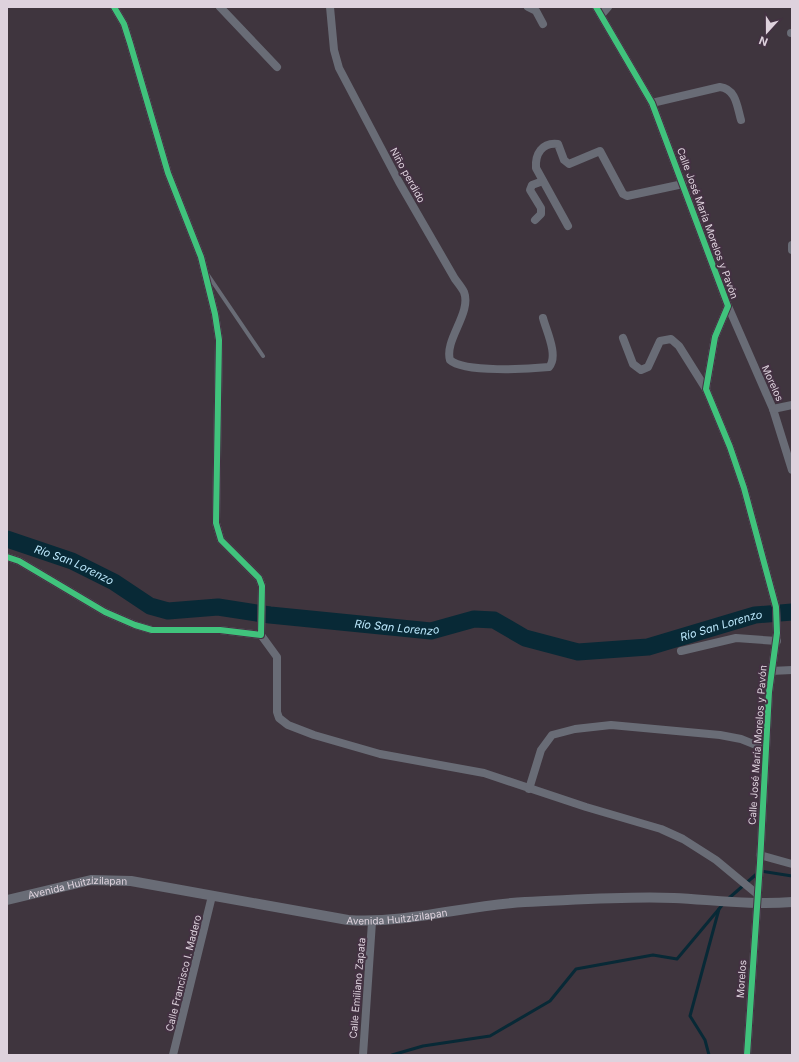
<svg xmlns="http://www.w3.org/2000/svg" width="799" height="1062" viewBox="0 0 799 1062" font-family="Inter,sans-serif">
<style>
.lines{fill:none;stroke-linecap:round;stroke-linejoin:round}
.stream{stroke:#082936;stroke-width:3}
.river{stroke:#082936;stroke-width:17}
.service{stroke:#696c76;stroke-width:4}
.minor{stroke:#696c76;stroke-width:8}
.tertiary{stroke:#696c76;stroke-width:10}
.cycleway-casing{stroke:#433142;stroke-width:8}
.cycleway{stroke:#40c37c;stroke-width:6}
.labels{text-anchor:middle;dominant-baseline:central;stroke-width:4;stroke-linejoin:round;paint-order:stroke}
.street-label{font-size:10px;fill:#ded2dd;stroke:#433142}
.water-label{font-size:11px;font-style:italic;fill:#bde9fd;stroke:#433142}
</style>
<rect width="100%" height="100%" fill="#3f353e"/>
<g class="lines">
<!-- stream -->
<g class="stream">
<path d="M729,898l31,-27 32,5"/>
<path d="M392,1055l31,-9 67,-10 60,-35 26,-32 77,-14 24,4 47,-56"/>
<path d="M709,1055l-4,-15 -15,-24 29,-107"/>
</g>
<!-- river -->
<path class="river" id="s1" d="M7,539l65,22 42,21 36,24 18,5 50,-4 52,8 161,16 43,-12 20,1 31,18 53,14 70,-5 107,-32 37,-3"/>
<!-- service -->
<path class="service" d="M208,275l55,81"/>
<!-- minor -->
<g class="minor">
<path d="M220,7l57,60"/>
<path d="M330,7l4,43 5,18 60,114 56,97c3,4 7,9 9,13 8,21 -20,48 -14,68 14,13 79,9 99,7 10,-11 -3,-37 -6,-49"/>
<path d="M528,7l8,4 7,13"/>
<path d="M596,7l56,96 76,203 -13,31 -9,52 24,58 14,41 32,119 1,26 -8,59 -9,171 -13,192"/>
<path d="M601,15l7,-8"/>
<path d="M791,33h1"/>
<path d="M652,103l68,-16c16,2 17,19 21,33"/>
<path d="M535,220l6,-6v-6l-11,-18 2,-5 11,-4"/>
<path d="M568,226l-32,-58c-1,-14 6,-26 22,-24l6,16 5,4 31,-13 23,43 4,2 56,-12"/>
<path d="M792,245v5"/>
<path d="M728,306l45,103 19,61"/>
<path d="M623,338l10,26 8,6 7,-3 12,-26 11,-2 8,7 27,43"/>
<path d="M773,409l19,-4"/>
<path d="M7,557l12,4 86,51 30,13 17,5h68l41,5 1,-49 -3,-8 -38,-38 -5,-17 3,-183 -4,-26 -14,-57 -33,-84 -38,-130 -6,-19 -10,-17"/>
<path d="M261,635l16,22v55l2,6 9,7 26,10 66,19 104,19 102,34 75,22 22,10 33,21 41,34"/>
<path d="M681,651l55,-13 41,3"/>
<path d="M771,671l21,-1"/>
<path d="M529,789l12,-39 11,-15 23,-6 36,-4 109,10 21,4 25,10"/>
<path d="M760,855l32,9"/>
<path d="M173,1055l39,-159"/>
<path d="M363,1055l9,-133"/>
</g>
<!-- tertiary -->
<path class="tertiary" id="s2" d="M7,900l84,-20 40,1 217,39c60,4 118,-15 177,-18 50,-2 100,-6 149,-4 40,2 78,7 118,4"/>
<defs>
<g id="cycleway">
<path d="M596,7l56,96 76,203 -13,31 -9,52 24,58 14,41 32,119 1,26 -8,59 -9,171 -13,192"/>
<path d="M7,557l12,4 86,51 30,13 17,5h68l41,5 1,-49 -3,-8 -38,-38 -5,-17 3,-183 -4,-26 -14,-57 -33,-84 -38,-130 -6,-19 -10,-17"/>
</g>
</defs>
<!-- cycleway casing -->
<use href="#cycleway" class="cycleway-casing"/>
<!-- cycleway -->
<use href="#cycleway" class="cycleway"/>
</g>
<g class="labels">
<!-- street labels -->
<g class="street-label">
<text transform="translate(408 175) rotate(61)">Niño perdido</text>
<text transform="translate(708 223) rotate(70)">Calle José María Morelos y Pavón</text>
<text transform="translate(773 383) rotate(66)">Morelos</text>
<text transform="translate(757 745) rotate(-86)">Calle José María Morelos y Pavón</text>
<text stroke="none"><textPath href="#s2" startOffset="72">Avenida Huitzizilapan</textPath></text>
<text stroke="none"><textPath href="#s2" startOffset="396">Avenida Huitzizilapan</textPath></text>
<text transform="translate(183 973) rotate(-76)">Calle Francisco I. Madero</text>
<text transform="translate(741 979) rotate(-86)">Morelos</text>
<text transform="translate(357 988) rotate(-85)">Calle Emiliano Zapata</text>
</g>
<!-- water labels -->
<g class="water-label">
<text stroke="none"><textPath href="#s1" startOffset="72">Río San Lorenzo</textPath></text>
<text stroke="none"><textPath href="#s1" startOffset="408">Río San Lorenzo</textPath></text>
<text stroke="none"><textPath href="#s1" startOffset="744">Río San Lorenzo</textPath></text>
</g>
</g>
<!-- border -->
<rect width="799" height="1062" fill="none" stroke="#ded2dd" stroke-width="16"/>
<!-- north arrow -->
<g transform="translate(767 32) rotate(201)" stroke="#433142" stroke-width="3" paint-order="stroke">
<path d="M0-3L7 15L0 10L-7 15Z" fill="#ded2dd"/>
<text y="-6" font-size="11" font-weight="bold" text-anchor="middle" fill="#ded2dd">N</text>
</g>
</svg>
